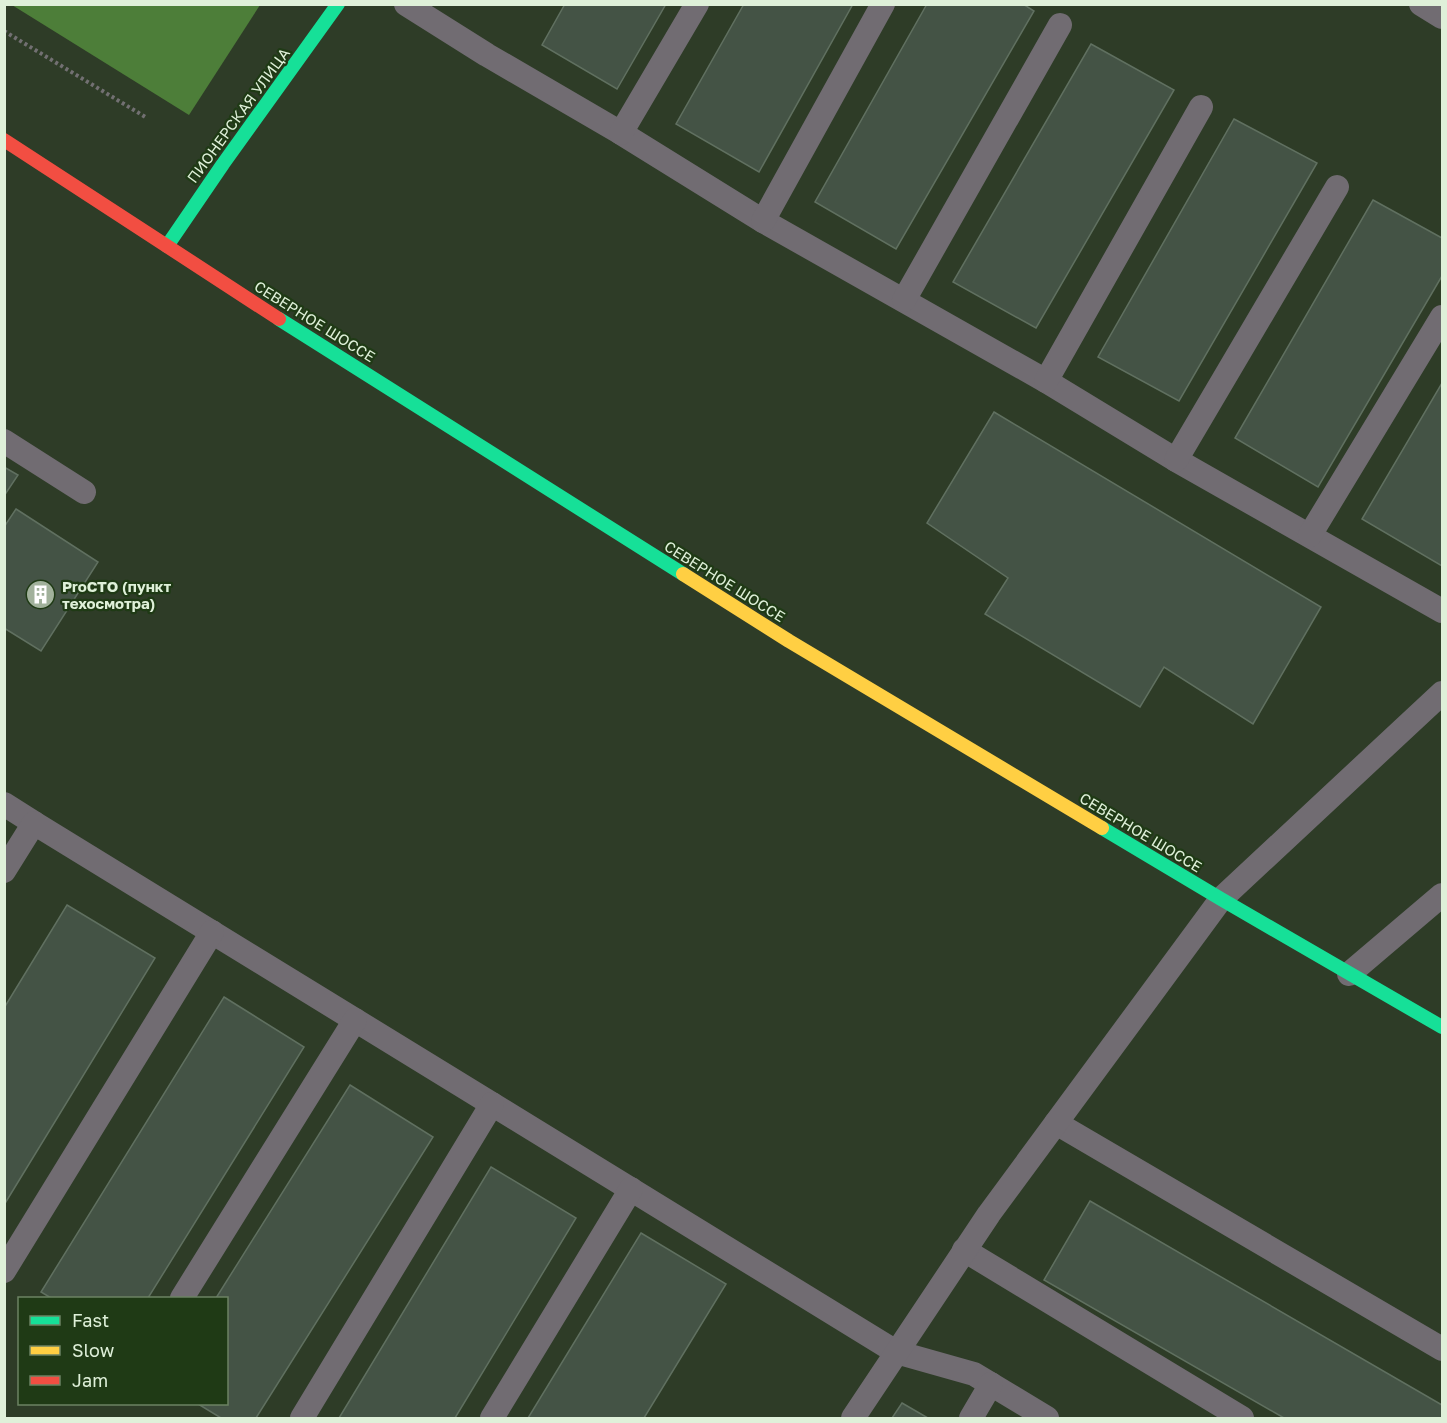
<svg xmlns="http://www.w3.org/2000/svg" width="1447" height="1423" viewBox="0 0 1447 1423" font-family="'Golos Text',sans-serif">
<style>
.forest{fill:#4d7e39}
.building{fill:#445345;stroke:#607060;stroke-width:1.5}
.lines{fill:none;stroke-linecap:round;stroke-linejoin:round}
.path{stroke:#727072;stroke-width:4;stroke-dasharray:3 3;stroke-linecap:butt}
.lane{stroke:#716c72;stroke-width:24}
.fast{stroke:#16e098;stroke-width:14}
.slow{stroke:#ffcf43;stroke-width:14}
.jam{stroke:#f24e42;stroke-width:14}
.labels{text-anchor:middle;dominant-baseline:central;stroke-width:4.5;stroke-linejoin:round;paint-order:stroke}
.street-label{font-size:15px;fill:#dff0d9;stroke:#1f3a15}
.poi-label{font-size:15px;font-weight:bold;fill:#dff0d9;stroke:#1f3a15;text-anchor:start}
</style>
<rect width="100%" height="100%" fill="#2e3c27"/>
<!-- forest -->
<path class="forest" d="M12,5h248l-71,110z"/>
<!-- building -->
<g class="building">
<path d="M565,4h101l-49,85 -75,-44z"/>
<path d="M744,4h109l-94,168 -83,-48z"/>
<path d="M927,4h96l11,7 -138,238 -81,-47z"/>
<path d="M1091,44l83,46 -138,238 -83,-46z"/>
<path d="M1234,119l83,44 -138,238 -81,-44z"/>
<path d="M1373,200l69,38v38l-124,211 -83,-49z"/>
<path d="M1442,383v183l-80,-47z"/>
<path d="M994,412l327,195 -68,117 -89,-57 -24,40 -155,-93 23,-36 -81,-55z"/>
<path d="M4,467l14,8 -14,21z"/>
<path d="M16,509l82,53 -57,89 -37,-23v-101z"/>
<path d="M67,905l88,53 -151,247v-197z"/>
<path d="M224,997l80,50 -156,251h-97l-10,-6z"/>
<path d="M350,1085l83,52 -177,281h-35l-23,-14h28v-106h-10z"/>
<path d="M491,1167l85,51 -121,200h-116z"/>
<path d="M1090,1201l352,204v13h-158l-240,-138z"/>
<path d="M641,1233l85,51 -82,134h-116z"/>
<path d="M902,1403l26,15h-36z"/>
</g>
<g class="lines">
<!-- path -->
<path class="path" d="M4,31l143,87"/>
<!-- lane -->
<g class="lane">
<path d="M406,4l81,51 134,78 142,88 283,160 130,79 266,151"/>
<path d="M1421,4l21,13"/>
<path d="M621,133l76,-129"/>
<path d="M763,221l120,-217"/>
<path d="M904,300l156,-275"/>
<path d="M1046,381l155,-274"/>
<path d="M4,441l80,51"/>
<path d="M1176,460l161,-273"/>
<path d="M1310,535l132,-218"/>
<path d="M4,804l30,19"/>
<path d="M4,871l30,-48 862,529 78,22 73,44"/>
<path d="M1349,974l93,-79"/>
<path d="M1056,1123l386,226"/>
<path d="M964,1250l278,168"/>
<path d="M4,1271l208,-339"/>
<path d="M182,1298l173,-278"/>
<path d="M302,1418l190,-314"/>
<path d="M492,1418l139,-229"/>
<path d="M853,1418l136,-204 232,-315 221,-206"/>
<path d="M971,1418l20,-34"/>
</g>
<!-- fast -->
<g class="fast">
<path d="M167,246l56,-82 115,-160"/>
<path d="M279,319l404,255"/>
<path d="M1102,828l119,71 221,128"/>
</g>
<!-- slow -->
<path class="slow" d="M683,574l106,67 313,187"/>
<!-- jam -->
<path class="jam" d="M4,140l275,179"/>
</g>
<!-- icons -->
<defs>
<symbol id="building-disc" viewBox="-11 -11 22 22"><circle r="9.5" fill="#a1b19b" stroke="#1f3a15"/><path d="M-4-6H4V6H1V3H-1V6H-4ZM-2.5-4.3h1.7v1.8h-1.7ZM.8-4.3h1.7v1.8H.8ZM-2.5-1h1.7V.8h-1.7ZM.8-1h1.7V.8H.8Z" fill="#fff"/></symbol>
</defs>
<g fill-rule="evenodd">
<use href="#building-disc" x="24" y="578" width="33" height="33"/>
</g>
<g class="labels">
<!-- street labels -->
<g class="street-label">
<text transform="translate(238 115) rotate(-54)">ПИОНЕРСКАЯ УЛИЦА</text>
<text transform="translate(315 321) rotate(32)">СЕВЕРНОЕ ШОССЕ</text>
<text transform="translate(725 581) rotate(32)">СЕВЕРНОЕ ШОССЕ</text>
<text transform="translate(1141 832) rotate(31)">СЕВЕРНОЕ ШОССЕ</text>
</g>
<!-- poi labels -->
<g class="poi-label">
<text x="62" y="586">ProСТО (пункт<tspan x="62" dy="17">техосмотра)</tspan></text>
</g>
</g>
<!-- border -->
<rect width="1447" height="1423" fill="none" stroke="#dff0d9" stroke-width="12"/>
<!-- legend -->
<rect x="18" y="1297" width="210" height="108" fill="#1f3a15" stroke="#6c8363" stroke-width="1.5"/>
<rect x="30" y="1316" width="30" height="9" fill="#16e098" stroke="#6c8363" stroke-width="1.5"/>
<text x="72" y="1327" font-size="18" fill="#dff0d9">Fast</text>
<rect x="30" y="1346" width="30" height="9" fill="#ffcf43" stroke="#6c8363" stroke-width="1.5"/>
<text x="72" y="1357" font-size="18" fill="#dff0d9">Slow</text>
<rect x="30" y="1376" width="30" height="9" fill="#f24e42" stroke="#6c8363" stroke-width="1.5"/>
<text x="72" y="1387" font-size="18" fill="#dff0d9">Jam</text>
</svg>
